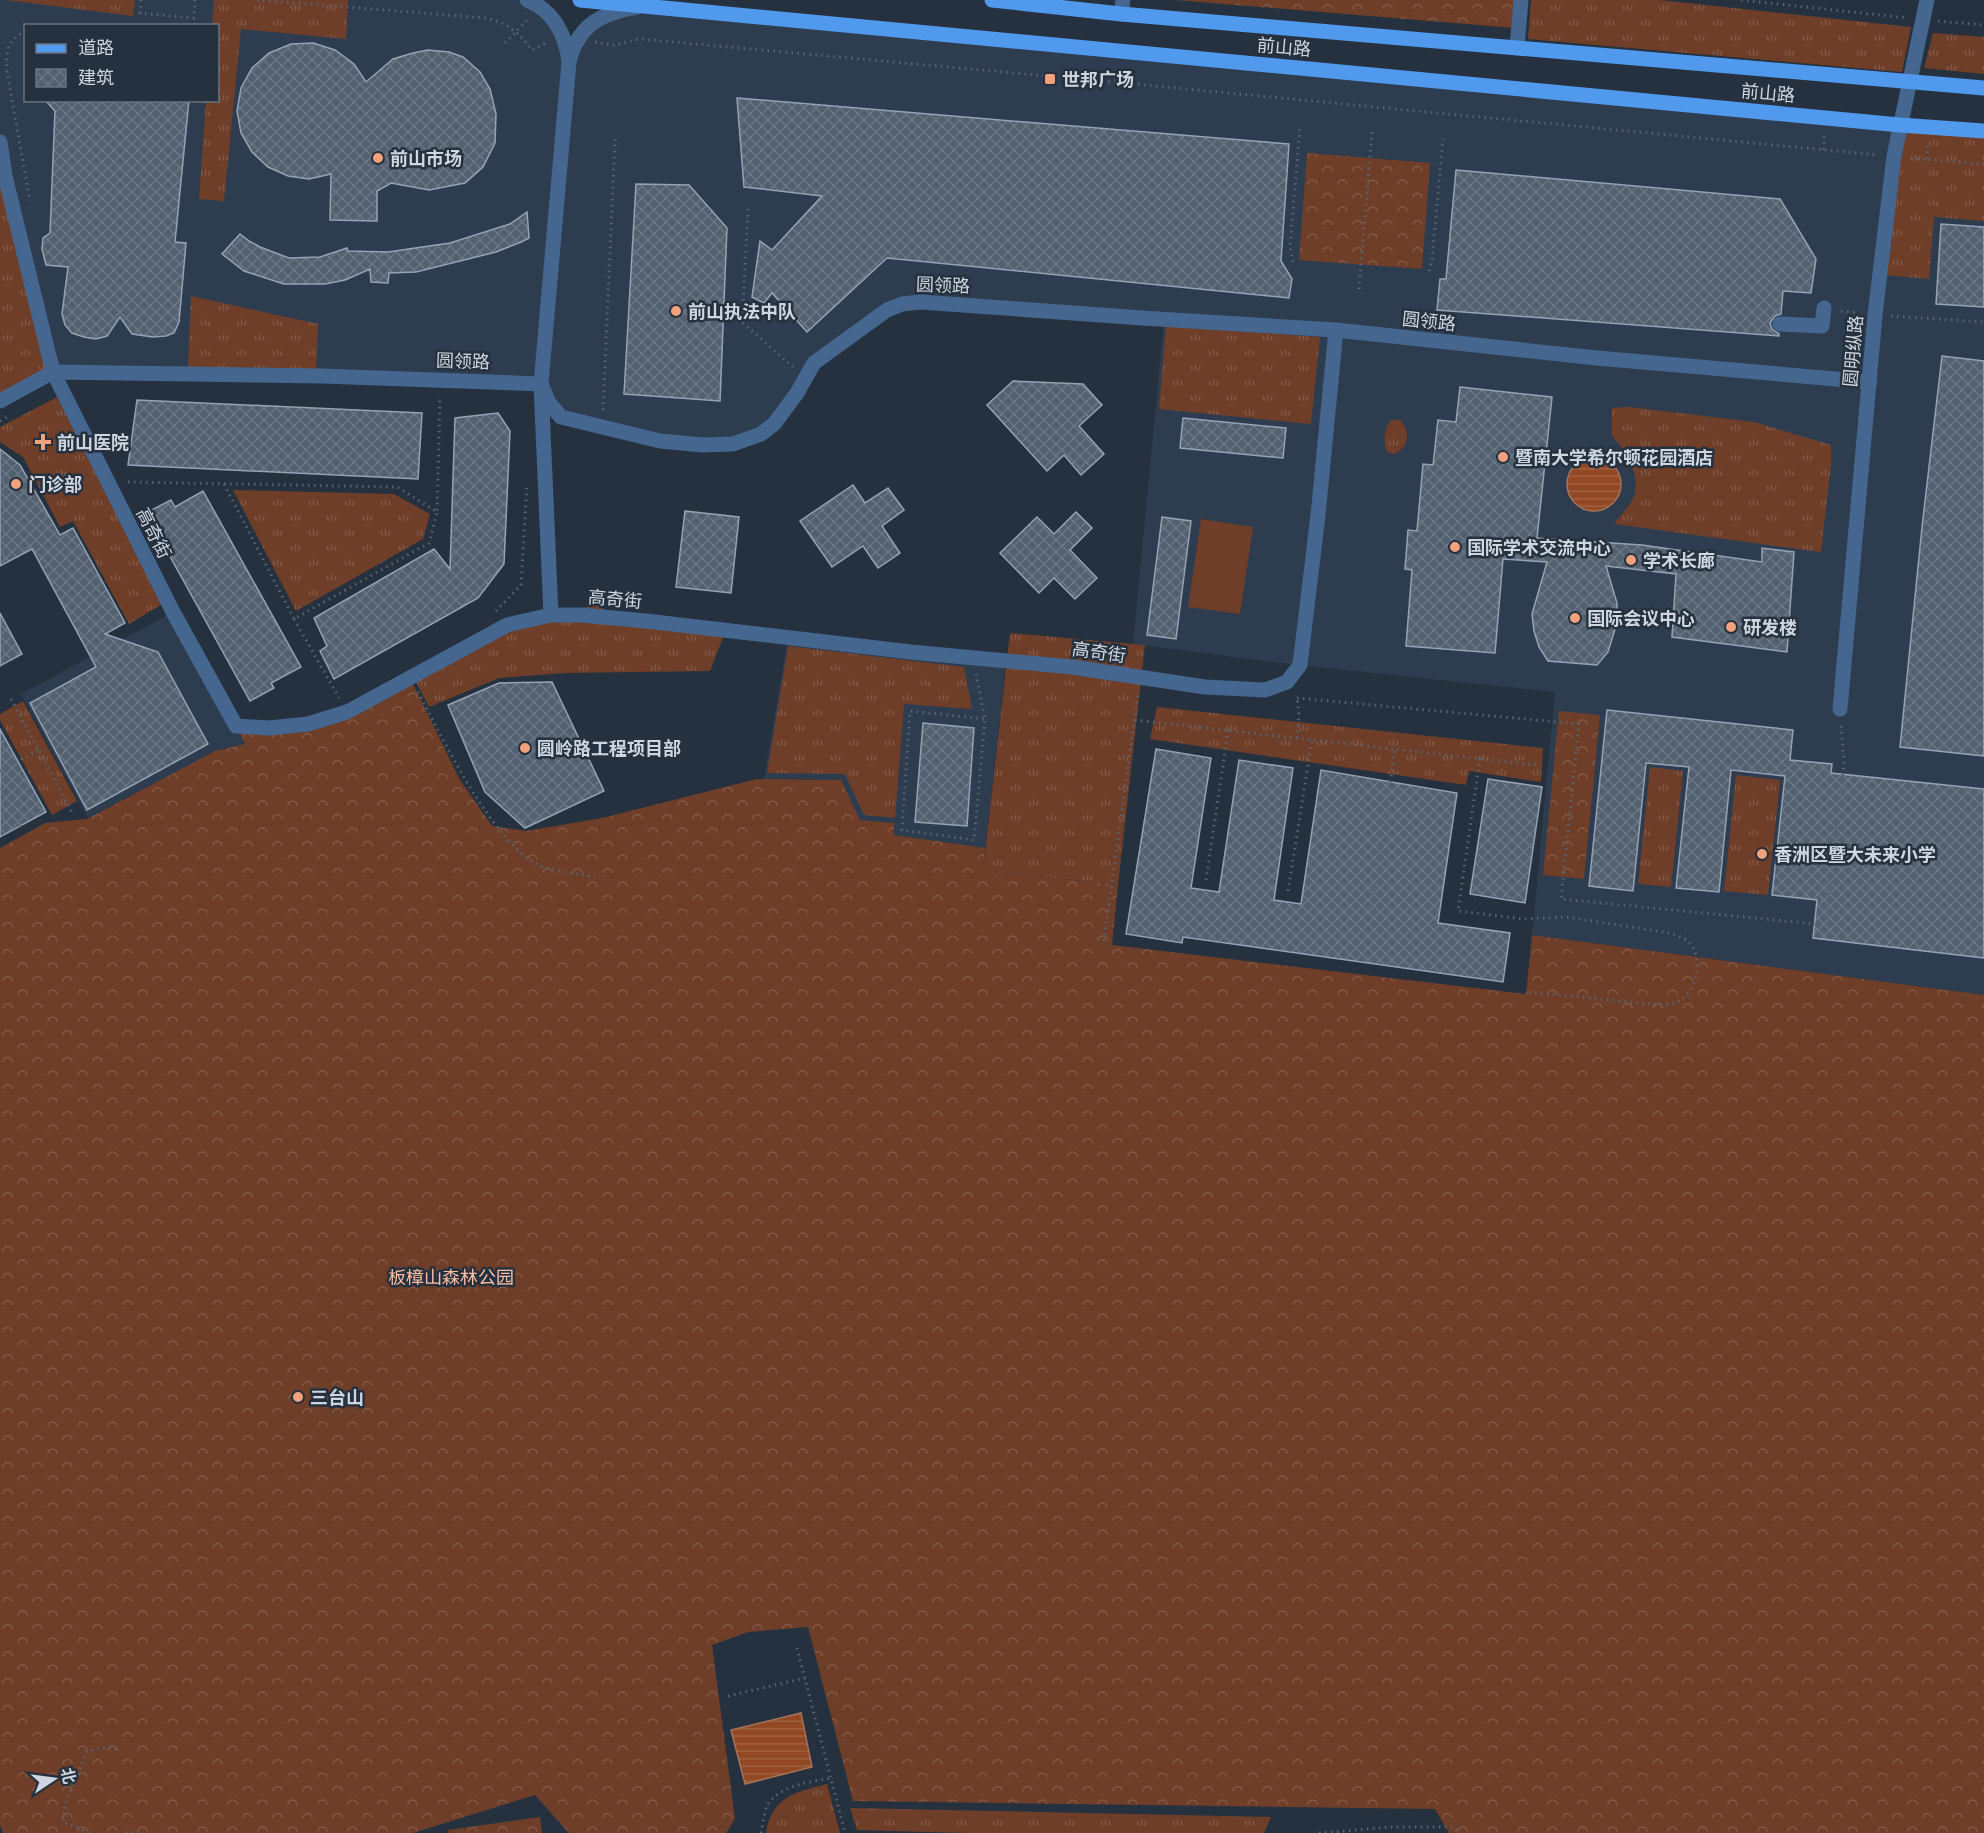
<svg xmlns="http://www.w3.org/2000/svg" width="1984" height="1833" viewBox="0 0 1984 1833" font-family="Roboto,'Noto Sans SC',sans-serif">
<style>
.built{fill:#2e3c4f;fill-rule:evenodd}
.grass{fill:url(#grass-tufts)}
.forest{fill:url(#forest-crowns)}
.pitch{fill:#6e3e28}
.water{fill:url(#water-rules);stroke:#a4735b;stroke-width:1.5}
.building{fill:url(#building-cross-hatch);stroke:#95a3b5;stroke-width:1.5}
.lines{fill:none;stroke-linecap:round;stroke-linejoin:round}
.path{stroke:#5a6471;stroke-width:3;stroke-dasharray:1.5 4.5;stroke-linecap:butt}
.minor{stroke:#44668f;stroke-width:15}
.major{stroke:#5199ed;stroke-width:15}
.poi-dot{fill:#f1a17c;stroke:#25313f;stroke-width:2}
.labels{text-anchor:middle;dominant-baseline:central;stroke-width:5;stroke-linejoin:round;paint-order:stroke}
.street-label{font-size:18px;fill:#cfd6df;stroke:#25313f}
.poi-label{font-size:18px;font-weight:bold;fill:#cfd6df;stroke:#25313f;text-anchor:start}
.park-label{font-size:18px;fill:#febea1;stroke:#25313f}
</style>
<defs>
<pattern id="grass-tufts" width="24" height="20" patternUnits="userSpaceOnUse" patternTransform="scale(1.5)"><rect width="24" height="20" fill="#6e3e28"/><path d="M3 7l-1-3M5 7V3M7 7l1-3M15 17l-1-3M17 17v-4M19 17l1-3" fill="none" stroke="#825947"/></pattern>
<pattern id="forest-crowns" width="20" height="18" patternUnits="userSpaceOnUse" patternTransform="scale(1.5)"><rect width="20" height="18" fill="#6e3e28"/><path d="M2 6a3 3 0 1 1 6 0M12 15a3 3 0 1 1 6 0" fill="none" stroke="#825947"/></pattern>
<pattern id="water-rules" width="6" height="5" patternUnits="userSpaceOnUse" patternTransform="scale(1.5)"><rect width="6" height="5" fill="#914823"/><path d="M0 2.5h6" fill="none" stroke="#9f6242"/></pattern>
<pattern id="building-cross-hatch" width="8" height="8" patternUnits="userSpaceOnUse" patternTransform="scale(1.5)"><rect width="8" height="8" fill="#536070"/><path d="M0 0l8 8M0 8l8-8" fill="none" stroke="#6b7684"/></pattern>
</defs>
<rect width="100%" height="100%" fill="#25313f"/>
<!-- built -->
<g class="built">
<path d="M0,0h526l49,44 44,-33 1365,121v863l-452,-60 23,-243 -257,-27 -165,-21 31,-324 -262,-16 -88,59 -54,71 -57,11 -142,-29 -20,-32 -487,-12 -54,-232zM26,26h192v74h-192z"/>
<path d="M173,612l72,132 -30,7 -127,67 -67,-124z"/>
<path d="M788,638l218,23 -21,187 -91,-13v-12l-34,-3 -19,-40 -77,-1z"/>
</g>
<!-- grass -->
<g class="grass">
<path d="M6,0h129l-2,16z"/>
<path d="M214,0h134l-2,39 -105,-10 -17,172 -25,-2 7,-98 12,-1v-74l-6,-1z"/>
<path d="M1531,0h129l251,27 -9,45 -374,-33z"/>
<path d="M1933,33l51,4v37l-60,-6z"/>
<path d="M1903,130l81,7v84l-50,-4 -5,62 -45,-4z"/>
<path d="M0,144l53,228 -53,25z"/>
<path d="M191,296l127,28 -2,47 -128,-4z"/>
<path d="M1166,326l154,11 -9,87 -152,-15z"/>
<path d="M57,397l107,206 -35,21 -56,-103 -13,6 -37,-70 -23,-15v-15z"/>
<path d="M1630,407l124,15 77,23v19l-10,88 -207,-28c6,-8 16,-18 20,-28 7,-21 -8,-45 -22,-60v-28z"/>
<path d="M1392,420h8c11,11 9,28 -6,34l-7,-2c-4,-12 -3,-19 2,-30z"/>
<path d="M233,490l161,4 36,20 -7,25 -127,72z"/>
<path d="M599,604l18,18 107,13 -14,36 -144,2 -67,5 -70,29 -14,-27 92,-51z"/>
<path d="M1010,633l135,12 -27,240 -135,-15z"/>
<path d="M788,646l176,21 8,42 -68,-5 -9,114 -31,-3 -19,-41 -78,-1z"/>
<path d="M23,701l54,100 -25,14 -52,-95v-6z"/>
<path d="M1157,707l386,41 -2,34 -72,-11 -3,14 -316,-46z"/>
<path d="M1650,767l33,4 -12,116 -33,-3z"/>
<path d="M1736,775l44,5 -12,115 -44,-4z"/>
<path d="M827,1784l13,49h-74c6,-36 29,-41 61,-49z"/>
<path d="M850,1808l421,9 -7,16h-297l-110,-3z"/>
</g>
<!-- forest -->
<g class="forest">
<path d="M1175,0h343l-4,28z"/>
<path d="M1307,153l123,10 -8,106 -123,-9z"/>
<path d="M410,678l50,102 32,46 34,5 76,-13 155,-39 84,1 19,40 34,3v12l91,13 -2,22 135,15 -6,60 414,49 6,-59 452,60v838h-535l-14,-24 -582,-8 -45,-174 -60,5 -36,13 23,174 -9,14h-157l-34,-38 -122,38h-410l-3,-8v-977l45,-25 42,-4 128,-68 30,-7 -9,-18 72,-1z"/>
<path d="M1559,711l41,4 -16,164 -41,-4z"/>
<path d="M540,1817l2,16h-93l-1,-3z"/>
</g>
<!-- pitch -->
<path class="pitch" d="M1201,519l52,8 -13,87 -52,-7z"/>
<!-- water -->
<g class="water">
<circle cx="1594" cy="484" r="27"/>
<path d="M801,1713l11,54 -67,17 -14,-54z"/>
</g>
<!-- building -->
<g class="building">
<path d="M313,43l22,7 19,14 12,18 27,-23 20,-6 15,-3 21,2 14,5 17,15 10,17 6,25 -1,29 -12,24 -18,16 -36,7 -38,-7 -14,8v30l-47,-1 1,-46 -22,5 -21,-3 -20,-9 -16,-15 -11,-19 -4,-22 4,-23 11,-20 17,-15 22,-9z"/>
<path d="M737,98l552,46 -8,117 11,18 -3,19 -402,-40 -80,74 -35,-39 -8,10 -12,-6 8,-56 12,9 50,-54 -78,-9z"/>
<path d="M45,100h144l-14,142 11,1 -7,79 -5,11 -8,3 -13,1 -21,-3 -12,-17 -13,19 -11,3 -12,-2 -12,-4 -7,-8 -3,-11 6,-47 -22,-2 -4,-16 1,-11 7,-5 5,-122z"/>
<path d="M1456,170l324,29 36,60 -5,34 -28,-2 -2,23 -6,2 -5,7 2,6 7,5v2l-342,-26 3,-31h6z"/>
<path d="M636,184l53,1 38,43 -7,173 -96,-7z"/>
<path d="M527,212l2,26 -8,4 -25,10 -80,20 -27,1 -1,10 -17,-1 -1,-13 -25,11 -20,4h-41l-40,-13 -22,-17 18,-20 9,7 11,6 29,11 31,-1 27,-9 1,3 40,1 62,-9 60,-19z"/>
<path d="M1941,224l43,3v80l-48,-3z"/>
<path d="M1942,356l42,5v395l-84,-9 22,-220z"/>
<path d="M1013,381l70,3 19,21 -23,21 25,28 -23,21 -17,-20 -17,16 -60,-66z"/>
<path d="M1460,387l92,10 -15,141 105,7 120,17v-14l32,4 -7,100 -115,-15 4,-63 -70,-8 11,37v20l-9,29 -11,13 -49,-4 -9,-14 -5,-16 -2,-17 15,-52 -44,-3 -8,94 -89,-7 6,-76 -7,-1 3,-39 9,1 6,-67 10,1 5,-45 18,2z"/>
<path d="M137,400l285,13 -4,66 -290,-14z"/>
<path d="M498,413l12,18 -6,133 -26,34 -144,81 -14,-28 7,-5 -13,-28 120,-69 16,20 5,-151z"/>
<path d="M1183,418l103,10 -3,30 -103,-10z"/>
<path d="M0,449l20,16 40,70 13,-7 52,95 -20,11 53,18 50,92 -121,66 -57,-107 66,-36 -64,-118 -32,17z"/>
<path d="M853,485l12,18 23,-15 16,22 -22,16 18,27 -22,15 -15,-22 -31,21 -32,-46z"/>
<path d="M203,491l98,176 -30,16 3,5 -24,13 -104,-188 25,-13 4,7z"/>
<path d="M685,511l54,6 -8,76 -55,-6z"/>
<path d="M1076,512l16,16 -22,22 27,28 -22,21 -21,-21 -15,15 -39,-40 37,-36 17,17z"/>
<path d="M1162,517l29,4 -15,118 -29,-4z"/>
<path d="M0,613l22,41 -22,12z"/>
<path d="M552,682l52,109 -79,37 -40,-36 -37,-87 51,-22z"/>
<path d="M1607,710l186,20 -3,30 42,4 -1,9 153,16v169l-171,-20 4,-38 -45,-5 13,-119 -54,-6 -12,122 -43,-4 13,-121 -43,-4 -13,128 -44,-5z"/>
<path d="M923,723l51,5 -7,98 -52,-4z"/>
<path d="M0,729l46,83 -46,25z"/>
<path d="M1156,749l55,9 -20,130 28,4 20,-132 54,8 -19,132 27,4 20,-134 136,23 -19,130 72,10 -7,49 -320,-45 -1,6 -56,-9z"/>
<path d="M1488,779l54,8 -17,116 -55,-9z"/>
</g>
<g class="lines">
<!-- path -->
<g class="path">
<path d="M141,0l-1,13 54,5 1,-18"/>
<path d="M257,0l229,18c23,6 31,13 46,32l16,-8"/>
<path d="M1741,0l167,18"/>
<path d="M1938,21l46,4"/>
<path d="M48,26h9"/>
<path d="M26,31c-19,8 -21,23 -19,41l23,129"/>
<path d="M595,42l18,3 27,-6 463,42 775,74"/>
<path d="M505,43l24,-25"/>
<path d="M1823,150l2,-17"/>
<path d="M1911,158l73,6"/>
<path d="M1927,159l1,-17"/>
<path d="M748,209l-6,113 51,45"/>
<path d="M1293,262l-3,-15 10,-120"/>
<path d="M1429,271l3,-10 11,-122"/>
<path d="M1359,289l13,-157"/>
<path d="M1841,311l17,2"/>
<path d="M1891,316l93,6"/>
<path d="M603,410l12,-271"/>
<path d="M0,421l7,-4"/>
<path d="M128,482l269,5 40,25 3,-116"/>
<path d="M224,484l70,135 135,-76 8,-31"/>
<path d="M496,611l25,-26 6,-101"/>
<path d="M294,619l45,79"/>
<path d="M976,674l9,45 -11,121 -72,-10 8,-119 75,8"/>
<path d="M418,692c25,47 73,148 119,172 13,7 43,10 58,13"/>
<path d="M1297,698l282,26 -18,175 265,26 18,-162 -3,-38"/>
<path d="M11,699l62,115"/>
<path d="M1135,720l401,45"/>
<path d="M1297,738l2,-26 -2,-13"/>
<path d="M1480,758l-22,153 65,8 43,-2 104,16c10,3 19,7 24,16 7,17 1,44 -15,52 -7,4 -13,4 -19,4l-131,-13"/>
<path d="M0,771l38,-21"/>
<path d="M0,789l23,42"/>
<path d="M1206,880l22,-150"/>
<path d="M1288,891l24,-151"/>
<path d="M1372,907l23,-158"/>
<path d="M1104,941l34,-247"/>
<path d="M797,1648l48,185"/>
<path d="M728,1696l77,-18"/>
<path d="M89,1833l-26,-11 2,-16 22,-55 21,-4 9,2"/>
<path d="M126,1833h17"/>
<path d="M761,1833c2,-8 3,-22 7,-29 13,-19 42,-22 63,-26"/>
<path d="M1319,1833l72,-6h62l6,6"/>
</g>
<!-- minor -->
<g class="minor">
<path d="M527,0c26,10 39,35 42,62 9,-37 32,-49 68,-55"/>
<path d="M1121,14l2,-14"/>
<path d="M1517,48l4,-48"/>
<path d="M0,142l5,34 48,196 120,240 63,114 33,2 39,-4 39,-12 160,-87 44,-10h31l64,6 265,31 161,15 133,20 60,3 22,-8 13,-17 18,-150 18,-185"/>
<path d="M1780,324l42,2 2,-18"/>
<path d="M0,401l53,-29 269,4 219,8 8,19 12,14 99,24 43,4 30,-1 28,-10 13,-10 23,-31 17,-30 73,-53 15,-6 19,-2 221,16 194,12 261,28 273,24"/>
<path d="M551,615l-10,-231 28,-322"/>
<path d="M1840,709l35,-394 19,-159 33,-156"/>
</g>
<!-- major -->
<g class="major">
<path d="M580,0l1320,125 84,6"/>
<path d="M992,0l129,14 863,74"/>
</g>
</g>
<!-- markers -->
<g class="poi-dot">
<rect x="1044" y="73" width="12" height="12" rx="3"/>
<circle cx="378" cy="158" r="6"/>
<circle cx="676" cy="311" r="6"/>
<path d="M40 433h6v6h6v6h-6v6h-6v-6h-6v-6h6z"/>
<circle cx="1503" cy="457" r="6"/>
<circle cx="16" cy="484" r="6"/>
<circle cx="1455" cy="547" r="6"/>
<circle cx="1631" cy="560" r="6"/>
<circle cx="1575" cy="618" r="6"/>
<circle cx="1731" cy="627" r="6"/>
<circle cx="525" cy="748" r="6"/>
<circle cx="1762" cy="854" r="6"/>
<circle cx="298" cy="1397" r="6"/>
</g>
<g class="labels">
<!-- street labels -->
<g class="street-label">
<text transform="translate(1284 47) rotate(5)">前山路</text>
<text transform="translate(1768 93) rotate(5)">前山路</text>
<text transform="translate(943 285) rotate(2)">圆领路</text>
<text transform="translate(1429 321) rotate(6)">圆领路</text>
<text transform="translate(1853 351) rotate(-85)">圆明纵路</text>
<text transform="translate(463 361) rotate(2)">圆领路</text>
<text transform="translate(154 533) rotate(63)">高奇街</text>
<text transform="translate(615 599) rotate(5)">高奇街</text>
<text transform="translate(1099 652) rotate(8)">高奇街</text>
</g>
<!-- poi labels -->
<g class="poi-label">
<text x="1062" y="79">世邦广场</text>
<text x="390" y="158">前山市场</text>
<text x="688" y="311">前山执法中队</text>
<text x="57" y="442">前山医院</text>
<text x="1515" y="457">暨南大学希尔顿花园酒店</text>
<text x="28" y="484">门诊部</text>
<text x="1467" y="547">国际学术交流中心</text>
<text x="1643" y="560">学术长廊</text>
<text x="1587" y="618">国际会议中心</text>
<text x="1743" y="627">研发楼</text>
<text x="537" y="748">圆岭路工程项目部</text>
<text x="1774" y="854">香洲区暨大未来小学</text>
<text x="310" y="1397">三台山</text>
</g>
<!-- park labels -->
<g class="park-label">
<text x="451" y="1277">板樟山森林公园</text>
</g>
</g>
<!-- legend -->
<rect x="24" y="24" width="195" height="78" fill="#25313f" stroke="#69737f" stroke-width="1.5"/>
<rect x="36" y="44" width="30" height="9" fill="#5199ed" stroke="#69737f" stroke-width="1.5"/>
<text x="78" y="54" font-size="18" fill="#cfd6df">道路</text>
<rect x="36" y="69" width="30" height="18" fill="url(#building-cross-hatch)" stroke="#69737f" stroke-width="1.5"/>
<text x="78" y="84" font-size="18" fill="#cfd6df">建筑</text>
<!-- north arrow -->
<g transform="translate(54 1779) rotate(77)" stroke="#25313f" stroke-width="4.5" paint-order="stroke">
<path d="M0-4.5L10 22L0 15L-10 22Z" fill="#cfd6df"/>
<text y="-9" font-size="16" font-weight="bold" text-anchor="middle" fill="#cfd6df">北</text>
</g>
</svg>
